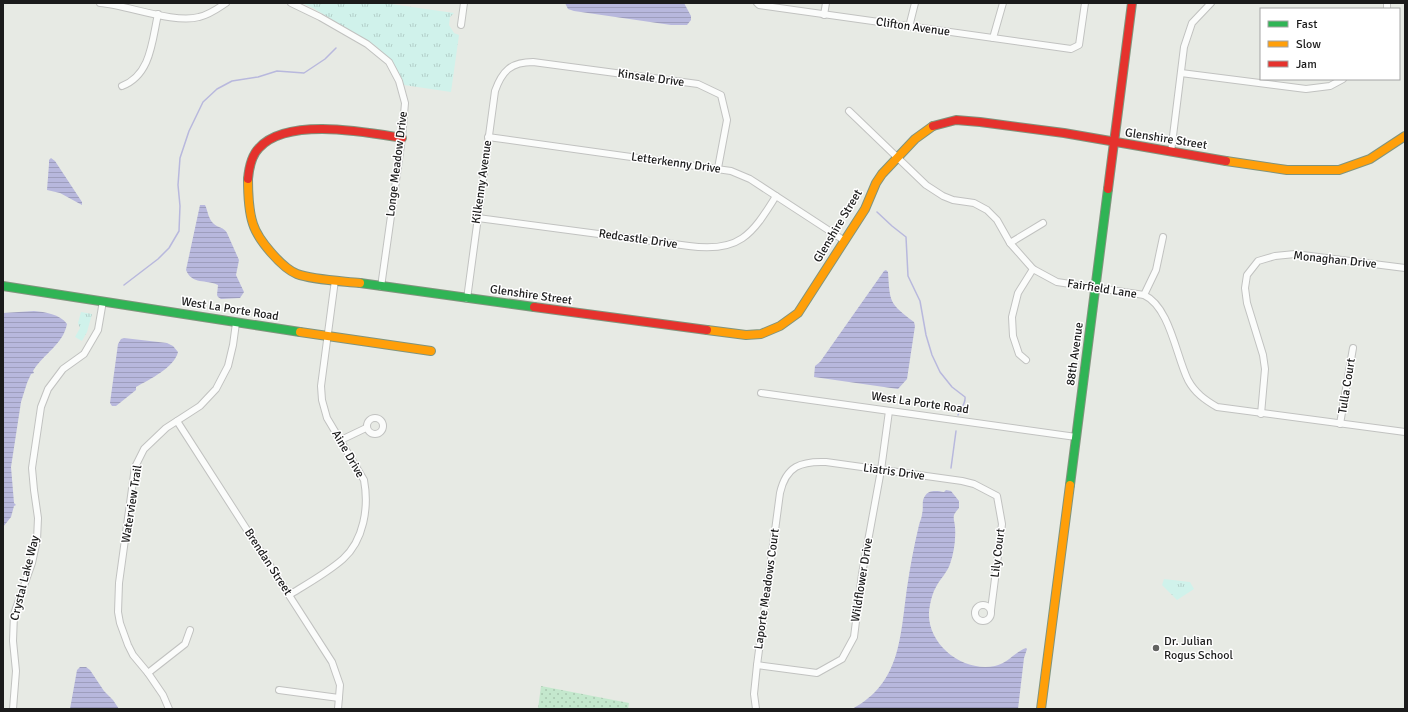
<svg xmlns="http://www.w3.org/2000/svg" width="1408" height="712" viewBox="0 0 1408 712" font-family="Signika,sans-serif">
<style>
.grass{fill:url(#grass-dots)}
.park{fill:url(#park-tufts)}
.water{fill:url(#water-rules)}
.lines{fill:none;stroke-linecap:round;stroke-linejoin:round}
.stream{stroke:#b8b8dd;stroke-width:1.5}
.street-casing{stroke:#c1c2c0;stroke-width:8}
.fast-casing{stroke:#80947d;stroke-width:10}
.slow-casing{stroke:#80947d;stroke-width:10}
.jam-casing{stroke:#80947d;stroke-width:10}
.street{stroke:#fbfcfb;stroke-width:6}
.fast{stroke:#30b455;stroke-width:8}
.slow{stroke:#ff9f0a;stroke-width:8}
.jam{stroke:#e5322d;stroke-width:8}
.poi-dot{fill:#626361;stroke:#fff;stroke-width:1.5}
.labels{text-anchor:middle;dominant-baseline:central;stroke-width:3;stroke-linejoin:round;paint-order:stroke}
.street-label{font-size:12px;fill:#1b1b1b;stroke:#fff}
.poi-label{font-size:12px;fill:#1b1b1b;stroke:#fff;text-anchor:start}
</style>
<defs>
<pattern id="grass-dots" width="8" height="8" patternUnits="userSpaceOnUse"><rect width="8" height="8" fill="#c4e8cd"/><path d="M2 2h.1M6 6h.1" fill="none" stroke="#a8c6af" stroke-width="1.8" stroke-linecap="round"/></pattern>
<pattern id="park-tufts" width="24" height="20" patternUnits="userSpaceOnUse"><rect width="24" height="20" fill="#d0f2eb"/><path d="M3 7l-1-3M5 7V3M7 7l1-3M15 17l-1-3M17 17v-4M19 17l1-3" fill="none" stroke="#b2cfc9"/></pattern>
<pattern id="water-rules" width="6" height="5" patternUnits="userSpaceOnUse"><rect width="6" height="5" fill="#b8b8dd"/><path d="M0 2.5h6" fill="none" stroke="#9e9ebd"/></pattern>
</defs>
<rect width="100%" height="100%" fill="#e7eae4"/>
<!-- grass -->
<path class="grass" d="M541,686l88,17 -1,6h-90z"/>
<!-- park -->
<g class="park">
<path d="M302,3h82l70,10 -4,4 -1,8 5,8 5,2 -8,57 -47,-7 -8,-17 -5,-7 -15,-15 -63,-38z"/>
<path d="M81,312l11,2 -5,18 -5,9 -7,-4 5,-9 -2,-5z"/>
<path d="M1164,579l26,3 4,7 -17,11 -15,-15z"/>
</g>
<!-- water -->
<g class="water">
<path d="M565,3h119l7,13v4l-4,5h-16l-97,-14 -6,-2z"/>
<path d="M51,158l4,3 27,41v3l-22,-12 -13,-3 2,-26v-4z"/>
<path d="M200,205h5c3,6 3,14 9,19 4,4 10,3 13,9l12,27 -3,15 8,17 -4,6 -19,1 -3,-2 -1,-2 1,-10c-12,-6 -26,0 -32,-15z"/>
<path d="M886,270l2,2c2,31 1,31 26,50l1,4 -8,53 -9,10 -84,-12 1,-11 5,-4 64,-91z"/>
<path d="M34,311c11,1 26,3 33,13 -4,21 -24,30 -34,47l1,2 -3,1 -4,9 -6,19 -10,65 3,36 2,2 -2,1 -3,11 -8,10v-214z"/>
<path d="M124,338l43,5 6,3 5,6c-4,16 -28,27 -42,35v3l-20,16h-4l-2,-3 8,-59 3,-5z"/>
<path d="M946,490l5,1 8,10v7c-2,2 -4,5 -5,7 -1,4 1,8 1,12 1,12 -1,26 -5,37 -3,9 -10,15 -14,23 -3,5 -5,12 -6,18 -8,35 30,68 65,61 12,-2 20,-14 31,-18l1,1 -3,9 -6,51h-166c49,-26 48,-72 55,-121 3,-21 7,-42 12,-63 1,-4 3,-8 3,-11 2,-6 -1,-13 3,-18 4,-7 13,-5 19,-4z"/>
<path d="M80,667h6l4,3 14,21 9,9 6,9h-49l7,-39z"/>
</g>
<g class="lines">
<!-- stream -->
<g class="stream">
<path d="M877,212l15,14 14,11 2,39 12,25 6,34 6,20 8,17 12,15 13,10c1,7 -5,12 -7,18"/>
<path d="M124,285l34,-26 11,-11 10,-17 1,-25 -2,-21 2,-27 9,-27 14,-29 14,-13 15,-8 26,-4 19,-6 27,2 21,-14 11,-11"/>
<path d="M951,468l5,-37"/>
</g>
<defs>
<g id="street">
<path d="M100,3c27,2 74,21 99,14 10,-2 18,-8 27,-14"/>
<path d="M291,3l29,14 47,27 22,18 10,19 6,22 -3,35 -21,149"/>
<path d="M757,3l2,2 312,44 8,-4 6,-42"/>
<path d="M1387,9v-6"/>
<path d="M824,15l2,-12"/>
<path d="M461,25l3,-22"/>
<path d="M909,27l6,-24"/>
<path d="M993,38l10,-35"/>
<path d="M1181,73l125,16 24,-3 13,-7"/>
<path d="M122,86c29,-11 30,-45 36,-72"/>
<path d="M849,111l77,74 17,11 10,4 21,3 13,7 10,10 13,23 23,26 24,13 87,13c26,12 32,61 44,85 7,13 17,20 29,27l188,25"/>
<path d="M488,137l243,34 19,8 95,62"/>
<path d="M1171,152l13,-105 8,-24 19,-20"/>
<path d="M478,218l211,28c50,7 63,-11 87,-50"/>
<path d="M1010,243l33,-20"/>
<path d="M1144,295l12,-25 7,-33"/>
<path d="M467,299l28,-208c7,-20 16,-29 38,-29l165,22 23,11 6,25 -9,48"/>
<path d="M1026,360l-7,-6 -6,-18 -1,-19 6,-24 15,-24"/>
<path d="M761,393l315,44"/>
<path d="M1261,414l4,-45 -2,-14 -16,-52 -2,-15 2,-13 11,-14 17,-5 20,-2 110,14"/>
<circle cx="375" cy="426" r="8"/>
<path d="M177,421l155,241 8,23 -2,24"/>
<path d="M1340,424l13,-76"/>
<path d="M341,440l25,-12"/>
<path d="M289,595c18,-11 38,-22 54,-36 21,-19 26,-52 21,-79l-37,-62 -5,-18 -1,-14 14,-106"/>
<circle cx="983" cy="613" r="8"/>
<path d="M757,665l60,8 25,-14 12,-22 8,-63 19,-104 8,-59"/>
<path d="M148,673l37,-29 5,-14"/>
<path d="M279,690l60,8"/>
<path d="M13,709l3,-38 -3,-30 1,-27 18,-51 5,-23 1,-22 -4,-28 -2,-22 9,-61 7,-18 15,-20 21,-15 14,-24 5,-29"/>
<path d="M169,709l-6,-14 -15,-22 -15,-18 -5,-10 -8,-22 -2,-11 1,-29 16,-116 9,-18 22,-21 34,-22 16,-17 12,-23 5,-21 3,-22"/>
<path d="M756,709l-2,-15 3,-29 23,-172c6,-27 21,-32 46,-31l136,19 12,3 23,12 5,28 -11,86"/>
</g>
<g id="fast">
<path d="M360,283l174,24"/>
<path d="M3,286l297,46"/>
<path d="M1070,485l38,-296"/>
</g>
<g id="slow">
<path d="M1226,161l61,9h52l31,-11 35,-23"/>
<path d="M248,179c0,13 1,33 5,45 5,16 29,44 44,50 16,6 45,7 63,9"/>
<path d="M707,330l39,5 15,-1 19,-8 18,-13 67,-104 11,-26 6,-9 33,-35 18,-13"/>
<path d="M300,332l131,19"/>
<path d="M1041,709l29,-224"/>
</g>
<g id="jam">
<path d="M933,126l23,-6 24,2 84,11 162,28"/>
<path d="M248,179c1,-11 3,-23 11,-31 28,-31 106,-16 143,-10"/>
<path d="M1108,189l24,-186"/>
<path d="M534,307l173,23"/>
</g>
</defs>
<!-- street casing -->
<use href="#street" class="street-casing"/>
<!-- fast casing -->
<use href="#fast" class="fast-casing"/>
<!-- slow casing -->
<use href="#slow" class="slow-casing"/>
<!-- jam casing -->
<use href="#jam" class="jam-casing"/>
<!-- street -->
<use href="#street" class="street"/>
<!-- fast -->
<use href="#fast" class="fast"/>
<!-- slow -->
<use href="#slow" class="slow"/>
<!-- jam -->
<use href="#jam" class="jam"/>
</g>
<!-- markers -->
<circle class="poi-dot" cx="1156" cy="648" r="4"/>
<g class="labels">
<!-- street labels -->
<g class="street-label">
<text transform="translate(913 27) rotate(8)">Clifton Avenue</text>
<text transform="translate(651 78) rotate(8)">Kinsale Drive</text>
<text transform="translate(1166 139) rotate(9)">Glenshire Street</text>
<text transform="translate(676 163) rotate(8)">Letterkenny Drive</text>
<text transform="translate(397 164) rotate(-83)">Longe Meadow Drive</text>
<text transform="translate(482 182) rotate(-82)">Kilkenny Avenue</text>
<text transform="translate(838 226) rotate(-59)">Glenshire Street</text>
<text transform="translate(638 239) rotate(8)">Redcastle Drive</text>
<text transform="translate(1335 260) rotate(6)">Monaghan Drive</text>
<text transform="translate(1102 289) rotate(9)">Fairfield Lane</text>
<text transform="translate(531 295) rotate(8)">Glenshire Street</text>
<text transform="translate(230 309) rotate(9)">West La Porte Road</text>
<text transform="translate(1075 354) rotate(-82)">88th Avenue</text>
<text transform="translate(1347 386) rotate(-81)">Tulla Court</text>
<text transform="translate(920 403) rotate(8)">West La Porte Road</text>
<text transform="translate(348 454) rotate(60)">Aine Drive</text>
<text transform="translate(894 472) rotate(8)">Liatris Drive</text>
<text transform="translate(132 504) rotate(-81)">Waterview Trail</text>
<text transform="translate(998 553) rotate(-83)">Lily Court</text>
<text transform="translate(268 562) rotate(57)">Brendan Street</text>
<text transform="translate(25 578) rotate(-76)">Crystal Lake Way</text>
<text transform="translate(862 580) rotate(-81)">Wildflower Drive</text>
<text transform="translate(767 589) rotate(-82)">Laporte Meadows Court</text>
</g>
<!-- poi labels -->
<g class="poi-label">
<text x="1164" y="641">Dr. Julian<tspan x="1164" dy="14">Rogus School</tspan></text>
</g>
</g>
<!-- border -->
<rect width="1408" height="712" fill="none" stroke="#1b1b1b" stroke-width="8"/>
<!-- legend -->
<rect x="1260" y="8" width="140" height="72" fill="#ffffff" stroke="#a4a4a4"/>
<rect x="1268" y="21" width="20" height="6" fill="#30b455" stroke="#a4a4a4"/>
<text x="1296" y="28" font-size="12" fill="#1b1b1b">Fast</text>
<rect x="1268" y="41" width="20" height="6" fill="#ff9f0a" stroke="#a4a4a4"/>
<text x="1296" y="48" font-size="12" fill="#1b1b1b">Slow</text>
<rect x="1268" y="61" width="20" height="6" fill="#e5322d" stroke="#a4a4a4"/>
<text x="1296" y="68" font-size="12" fill="#1b1b1b">Jam</text>
</svg>
